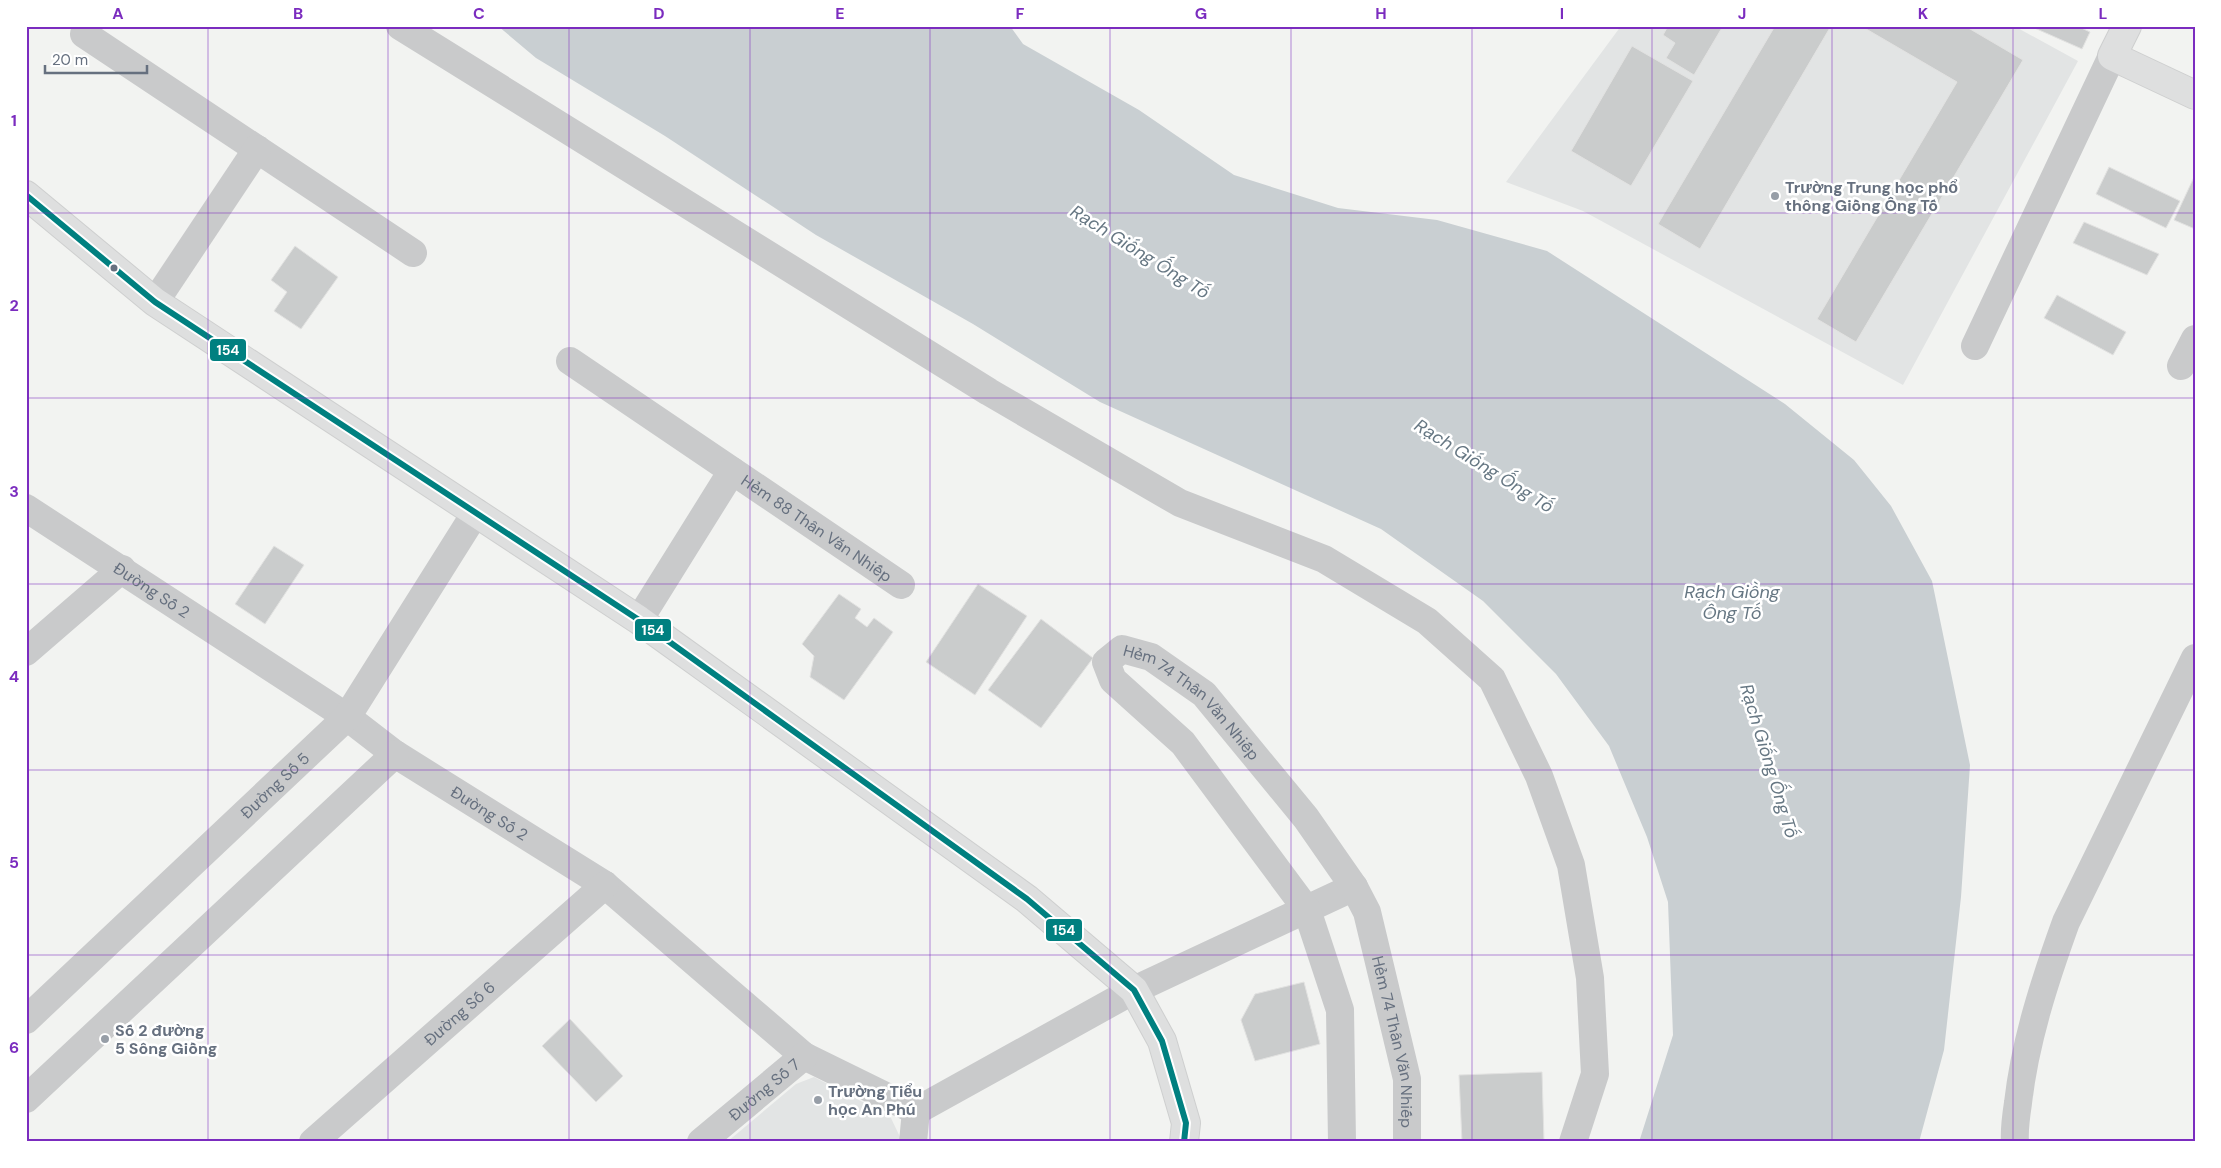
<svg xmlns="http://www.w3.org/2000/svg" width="2221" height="1168" viewBox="0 0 2221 1168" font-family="'DM Sans',sans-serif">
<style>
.built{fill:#e2e4e4}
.water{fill:#c9cfd2}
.building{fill:#cacccc;stroke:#e2e2e1}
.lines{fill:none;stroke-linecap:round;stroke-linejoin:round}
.secondary-casing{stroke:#cecfcf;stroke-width:30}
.street{stroke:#c9cacb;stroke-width:28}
.secondary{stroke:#dedfdf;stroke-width:28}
.bus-1-casing{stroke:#fff;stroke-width:10}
.bus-1{stroke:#008080;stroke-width:6}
.grid{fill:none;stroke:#7b2cbf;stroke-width:1;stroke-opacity:0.55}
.poi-dot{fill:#979ea7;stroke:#fff;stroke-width:2}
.bus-dot{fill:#66707f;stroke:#fff;stroke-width:2}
.labels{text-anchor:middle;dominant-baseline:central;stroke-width:5;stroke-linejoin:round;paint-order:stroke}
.poi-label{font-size:16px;font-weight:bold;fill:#66707f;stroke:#fff;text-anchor:start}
.street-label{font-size:16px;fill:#66707f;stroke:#fff}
.water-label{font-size:18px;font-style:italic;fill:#667783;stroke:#fff}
.line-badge{stroke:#fff;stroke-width:2}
.badge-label{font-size:14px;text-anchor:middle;font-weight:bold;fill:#fff}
.neatline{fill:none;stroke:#7b2cbf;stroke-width:2}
.grid-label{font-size:16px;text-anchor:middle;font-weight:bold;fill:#7b2cbf}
</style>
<rect width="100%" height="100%" fill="#f2f3f1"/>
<!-- built -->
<g class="built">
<path d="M1621,26h393l64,35 -175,324 -320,-174 -77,-29z"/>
<path d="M814,1077l76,39 10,21 -1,5h-172l69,-58z"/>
</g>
<!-- water -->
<path class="water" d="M498,26h512l13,18 116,66 95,65 104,33 99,12 110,31 238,153 69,56 37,46 41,75 38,184 -9,132 -17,153 -25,92h-280l34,-107 -5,-133 -21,-65 -38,-91 -53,-72 -73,-73 -102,-72 -281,-127 -127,-78 -157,-89 -151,-99 -129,-78z"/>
<!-- building -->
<g class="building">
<path d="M1668,26h55l-29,49 -28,-17 9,-15 -12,-8z"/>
<path d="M1775,26h56l-131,223 -42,-25z"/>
<path d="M1861,26h104l58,34 -167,282 -39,-23 140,-237z"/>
<path d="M2030,26h47l13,6 -8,17z"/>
<path d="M1632,46l61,35 -62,105 -60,-35z"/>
<path d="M2109,167l71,34 -14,27 -70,-34z"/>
<path d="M2195,175v54l-21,-9z"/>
<path d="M2084,222l75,32 -12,21 -74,-32z"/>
<path d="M295,246l43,31 -37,52 -27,-18 13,-19 -16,-12z"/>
<path d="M2057,295l69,37 -13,23 -69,-37z"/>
<path d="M274,546l30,19 -39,59 -30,-20z"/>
<path d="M978,584l49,32 -52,79 -49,-33z"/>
<path d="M839,594l22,15 -6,9 12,9 7,-9 19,14 -49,68 -34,-23 4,-21 -12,-12z"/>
<path d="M1041,619l52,39 -52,70 -53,-38z"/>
<path d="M1304,982l16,62 -65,17 -14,-41 14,-26z"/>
<path d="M570,1019l53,57 -27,26 -54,-56z"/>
<path d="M1542,1072l2,70h-82l-3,-67z"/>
</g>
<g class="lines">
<defs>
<g id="secondary">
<path d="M2127,26l-15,30 83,39"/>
<path d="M26,195l129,107 484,318 388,279 107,91 28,51 24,82 -2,19"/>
</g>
</defs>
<!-- secondary casing -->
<use href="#secondary" class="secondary-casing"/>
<!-- street -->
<g class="street">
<path d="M400,26l589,366 191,111 144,56 103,62 65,58 47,97 32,89 19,113 5,96 -22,68"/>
<path d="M84,34l329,219"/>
<path d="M155,302l102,-153"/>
<path d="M1975,346l137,-290"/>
<path id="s1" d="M570,361l331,224"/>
<path d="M2181,366l14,-27"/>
<path id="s2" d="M26,508l321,209 48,37 210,131 199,171 112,55 -3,31"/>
<path d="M639,620l93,-149"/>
<path d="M26,652l96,-83"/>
<path id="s3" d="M26,1020l321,-303 129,-205"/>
<path d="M26,1099l369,-345"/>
<path d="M916,1111l218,-121 220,-103"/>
<path id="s4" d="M313,1142l292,-257"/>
<path id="s5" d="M701,1142l103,-86"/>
<path id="s6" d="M1342,1142l-2,-132 -33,-100 -124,-167 -70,-63 -7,-18 16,-13 29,8 53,37 102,124 48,69 13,25 40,167v63"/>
<path d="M2015,1142c-1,-13 1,-26 3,-39 7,-62 27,-123 48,-181l129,-264"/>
</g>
<!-- secondary -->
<use href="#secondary" class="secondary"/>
<defs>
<path id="bus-1" d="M26,195l129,107 484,318 388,279 107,91 28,51 24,82 -2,19"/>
</defs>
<!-- bus-1 casing -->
<use href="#bus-1" class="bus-1-casing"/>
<!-- bus-1 -->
<use href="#bus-1" class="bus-1"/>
</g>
<!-- grid -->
<path class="grid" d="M208,26v1116M388,26v1116M569,26v1116M750,26v1116M930,26v1116M1110,26v1116M1291,26v1116M1472,26v1116M1652,26v1116M1832,26v1116M2013,26v1116M26,213h2169M26,398h2169M26,584h2169M26,770h2169M26,955h2169"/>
<!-- markers -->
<g class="poi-dot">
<circle cx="1775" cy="196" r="5"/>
<circle cx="105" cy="1039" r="5"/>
<circle cx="818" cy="1100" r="5"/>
</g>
<circle class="bus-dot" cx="114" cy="268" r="4.5"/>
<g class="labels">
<!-- poi labels -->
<g class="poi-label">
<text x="1785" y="187">Trường Trung học phổ<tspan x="1785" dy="18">thông Giồng Ông Tố</tspan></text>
<text x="115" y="1030">Số 2 đường<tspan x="115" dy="18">5 Sông Giồng</tspan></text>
<text x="828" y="1091">Trường Tiểu<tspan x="828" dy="18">học An Phú</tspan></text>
</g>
<!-- street labels -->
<g class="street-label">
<text stroke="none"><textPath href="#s1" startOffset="298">Hẻm 88 Thân Văn Nhiếp</textPath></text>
<text stroke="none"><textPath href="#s2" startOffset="150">Đường Số 2</textPath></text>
<text stroke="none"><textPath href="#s6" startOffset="669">Hẻm 74 Thân Văn Nhiếp</textPath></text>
<text stroke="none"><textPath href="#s3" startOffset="342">Đường Số 5</textPath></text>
<text stroke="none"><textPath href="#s2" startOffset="555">Đường Số 2</textPath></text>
<text stroke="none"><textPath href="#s4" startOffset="195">Đường Số 6</textPath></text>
<text stroke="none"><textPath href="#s6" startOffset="1080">Hẻm 74 Thân Văn Nhiếp</textPath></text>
<text stroke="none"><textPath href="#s5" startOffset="82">Đường Số 7</textPath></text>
</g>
<!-- water labels -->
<g class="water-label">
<text transform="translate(1140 252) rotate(32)">Rạch Giống Ống Tố</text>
<text transform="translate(1484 466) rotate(32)">Rạch Giống Ống Tố</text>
<text x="1732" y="592">Rạch Giồng<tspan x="1732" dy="21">Ông Tố</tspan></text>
<text transform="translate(1769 761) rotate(73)">Rạch Giống Ống Tố</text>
</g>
</g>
<g class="line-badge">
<rect x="209" y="338" width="38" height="24" rx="5" fill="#008080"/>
<rect x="634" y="618" width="38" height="24" rx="5" fill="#008080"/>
<rect x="1045" y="918" width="38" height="24" rx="5" fill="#008080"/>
</g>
<g class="badge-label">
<text x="228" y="355">154</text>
<text x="653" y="635">154</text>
<text x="1064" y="935">154</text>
</g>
<!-- border -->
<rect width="2221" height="1168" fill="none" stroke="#ffffff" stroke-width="55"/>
<!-- scale -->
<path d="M45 65v8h102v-8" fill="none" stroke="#66707f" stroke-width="2.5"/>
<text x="52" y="65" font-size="15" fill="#66707f" stroke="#ffffff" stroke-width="4" paint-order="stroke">20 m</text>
<rect x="28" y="28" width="2166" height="1112" class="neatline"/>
<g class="grid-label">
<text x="118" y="19">A</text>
<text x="298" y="19">B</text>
<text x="479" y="19">C</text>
<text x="659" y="19">D</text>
<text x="840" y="19">E</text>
<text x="1020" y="19">F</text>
<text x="1201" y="19">G</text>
<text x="1381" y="19">H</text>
<text x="1562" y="19">I</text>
<text x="1742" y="19">J</text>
<text x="1923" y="19">K</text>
<text x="2103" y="19">L</text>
<text x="14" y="126">1</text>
<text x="14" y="311">2</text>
<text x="14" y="497">3</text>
<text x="14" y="682">4</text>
<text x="14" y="868">5</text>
<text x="14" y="1053">6</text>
</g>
</svg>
